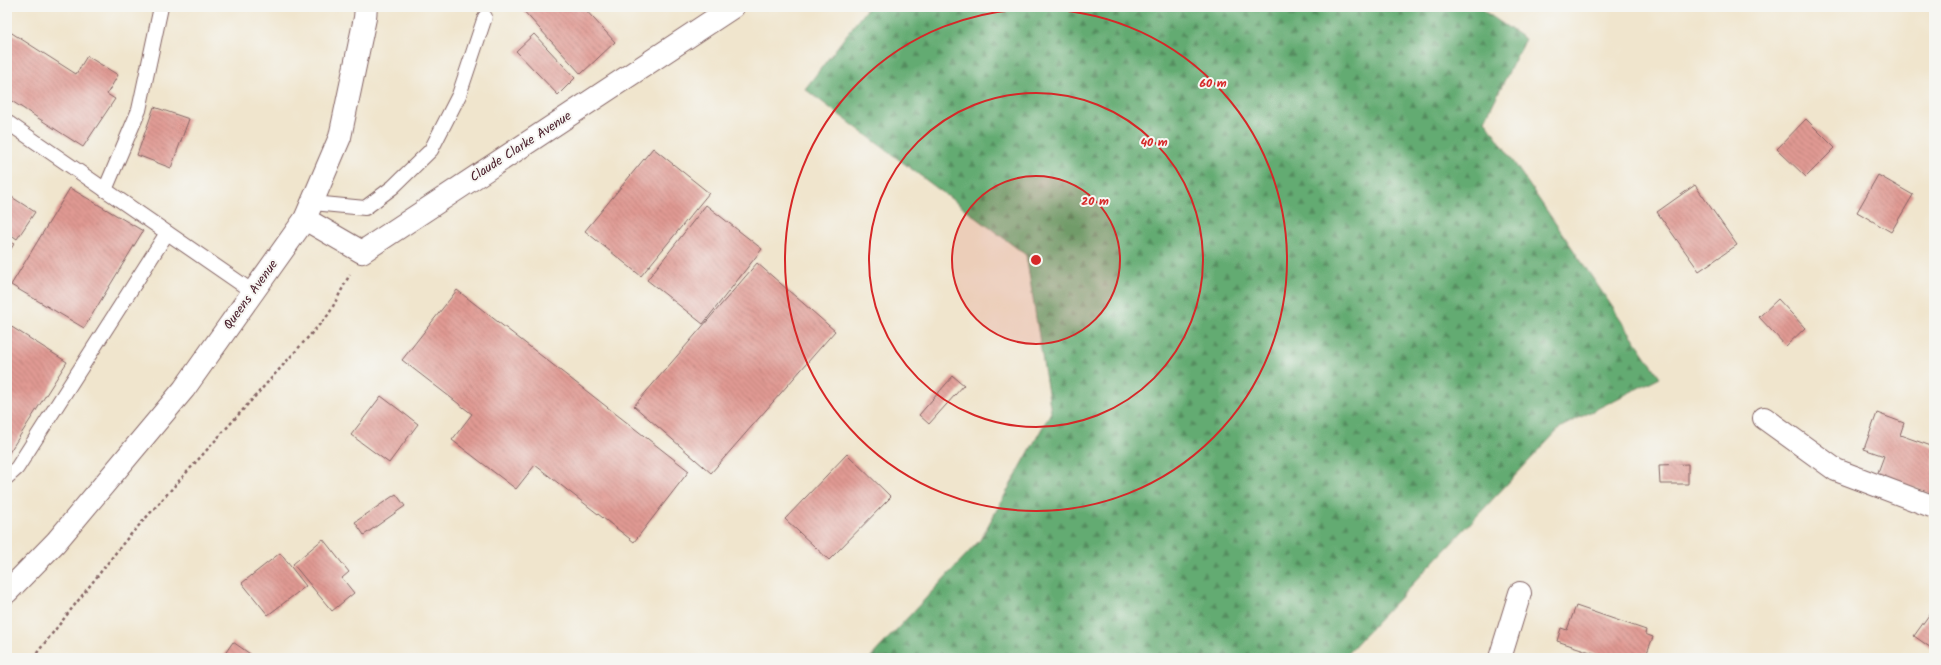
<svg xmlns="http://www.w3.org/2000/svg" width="1941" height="665" viewBox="0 0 1941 665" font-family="Kalam,sans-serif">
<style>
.forest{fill:url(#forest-firs);stroke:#56654e}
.building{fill:url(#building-back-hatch)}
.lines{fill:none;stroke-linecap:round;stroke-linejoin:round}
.service-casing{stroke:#846464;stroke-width:16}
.minor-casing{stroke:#846464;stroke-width:24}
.path{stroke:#846464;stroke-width:2.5;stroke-dasharray:3 3;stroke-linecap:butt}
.service{stroke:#fff;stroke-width:14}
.minor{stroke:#fff;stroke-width:22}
.ring{fill:none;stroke:#d62828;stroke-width:2}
.labels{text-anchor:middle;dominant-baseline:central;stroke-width:4;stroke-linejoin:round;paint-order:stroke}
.street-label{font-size:13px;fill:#4a1f2b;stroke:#f6f6f2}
.centre{fill:#d62828;stroke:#f6f6f2;stroke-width:2}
.ring-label{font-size:12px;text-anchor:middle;font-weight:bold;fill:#d62828;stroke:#f6f6f2;stroke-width:4;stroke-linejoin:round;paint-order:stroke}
</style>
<defs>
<pattern id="forest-firs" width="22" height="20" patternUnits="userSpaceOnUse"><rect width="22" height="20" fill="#63ab72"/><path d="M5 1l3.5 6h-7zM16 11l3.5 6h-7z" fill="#548b5e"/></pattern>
<pattern id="building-back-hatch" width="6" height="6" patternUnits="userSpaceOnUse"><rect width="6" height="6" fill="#e09a93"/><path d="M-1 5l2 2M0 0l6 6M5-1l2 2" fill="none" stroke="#b87d78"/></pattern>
</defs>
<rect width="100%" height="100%" fill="#f6f6f2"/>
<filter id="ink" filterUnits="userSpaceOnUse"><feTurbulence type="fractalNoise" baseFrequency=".025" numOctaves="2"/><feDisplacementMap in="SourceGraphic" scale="8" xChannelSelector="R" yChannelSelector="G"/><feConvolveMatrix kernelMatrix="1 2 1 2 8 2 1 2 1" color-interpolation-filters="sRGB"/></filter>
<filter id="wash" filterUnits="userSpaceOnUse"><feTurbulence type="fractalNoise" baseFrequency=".012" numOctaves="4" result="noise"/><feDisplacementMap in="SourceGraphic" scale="16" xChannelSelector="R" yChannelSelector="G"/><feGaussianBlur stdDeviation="0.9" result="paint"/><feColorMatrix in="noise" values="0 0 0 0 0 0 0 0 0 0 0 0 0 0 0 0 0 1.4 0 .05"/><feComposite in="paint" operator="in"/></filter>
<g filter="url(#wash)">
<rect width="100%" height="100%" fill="#f0e5cd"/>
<!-- forest -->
<path class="forest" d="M868,7h610l47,32 -40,81 175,257 -99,50 -218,231h-473l110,-118 71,-128 -25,-157 -221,-166z"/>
<g id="blocks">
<!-- building -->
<g class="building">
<path d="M290,7h19l-1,4z"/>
<path d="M520,7h63l32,35 -34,32z"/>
<path d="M7,30l69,44 11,-18 31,19 -11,19 8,5 -32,48 -76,-49z"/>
<path d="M534,34l41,44 -17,17 -42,-44z"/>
<path d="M154,107l35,12 -18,49 -34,-13z"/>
<path d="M1806,119l29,29 -29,29 -29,-28z"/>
<path d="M653,148l56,45 -68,83 -56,-45z"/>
<path d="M1878,175l35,20 -22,37 -34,-20z"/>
<path d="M1695,185l42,60 -38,26 -42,-59z"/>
<path d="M70,188l73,43 -59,97 -73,-43z"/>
<path d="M7,194l28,18 -18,27 -10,-7z"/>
<path d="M706,205l56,44 -59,75 -56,-44z"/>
<path d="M7,240l7,4 -7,11z"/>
<path d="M757,263l78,68 -124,142 -77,-67z"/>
<path d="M457,290l232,181 -55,71 -99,-77 -19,24 -64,-49 20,-26 -70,-54z"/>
<path d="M1778,299l27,29 -19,18 -27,-29z"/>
<path d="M7,324l60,38 -60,94z"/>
<path d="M953,376l11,9 -35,39 -10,-9z"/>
<path d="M381,396l37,28 -29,39 -38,-28z"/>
<path d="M1877,413l27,10 -4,12 34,12v48l-57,-20 7,-19 -20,-7z"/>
<path d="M847,454l44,43 -62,63 -44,-41z"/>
<path d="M1688,464v20h-28l-1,-19z"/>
<path d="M396,494l9,12 -41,29 -9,-13z"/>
<path d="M323,539l26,33 -7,6 12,15 -22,18 -39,-47z"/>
<path d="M280,553l26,33 -38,29 -26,-32z"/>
<path d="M1576,606l70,24 -1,4 8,3 -8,21h-36l-52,-17 4,-13 6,2z"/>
<path d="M1934,608v42l-20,-14z"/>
<path d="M233,642l23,16h-34z"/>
</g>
</g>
</g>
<g filter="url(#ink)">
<use href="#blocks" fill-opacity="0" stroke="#846464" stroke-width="1"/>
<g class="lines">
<defs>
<g id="service">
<path d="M7,122l246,170"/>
<path d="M105,190l34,-80 22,-103"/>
<path d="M313,203l52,5 28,-21 38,-37 28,-55 26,-78"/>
<path d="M7,477l10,-9 150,-235"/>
</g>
<g id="minor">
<path d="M305,219l57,33 371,-245"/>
<path d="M1764,418l72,52 98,37"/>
<path d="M7,592l49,-50 128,-153 121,-170 35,-82 25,-119 1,-11"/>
<path d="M1500,658l20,-65"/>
</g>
</defs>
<!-- service casing -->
<use href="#service" class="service-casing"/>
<!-- minor casing -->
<use href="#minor" class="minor-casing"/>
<!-- path -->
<path class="path" d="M33,658l92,-117 204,-227 21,-40"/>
<!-- service -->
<use href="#service" class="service"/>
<!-- minor -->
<use href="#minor" class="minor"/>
</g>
</g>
<!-- distance rings -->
<circle cx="1036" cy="260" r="84" fill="#d62828" fill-opacity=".12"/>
<g class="ring">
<circle cx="1036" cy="260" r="84"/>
<circle cx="1036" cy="260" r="167"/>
<circle cx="1036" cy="260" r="251"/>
</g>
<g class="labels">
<!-- street labels -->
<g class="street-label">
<text transform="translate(521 147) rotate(-33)">Claude Clarke Avenue</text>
<text transform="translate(251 295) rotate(-54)">Queens Avenue</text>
</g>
</g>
<circle cx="1036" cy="260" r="6" class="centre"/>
<g class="ring-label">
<text x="1213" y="87">60 m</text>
<text x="1154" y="146">40 m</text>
<text x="1095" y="205">20 m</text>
</g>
<!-- margin -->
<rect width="1941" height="665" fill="none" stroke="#f6f6f2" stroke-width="24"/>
</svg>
